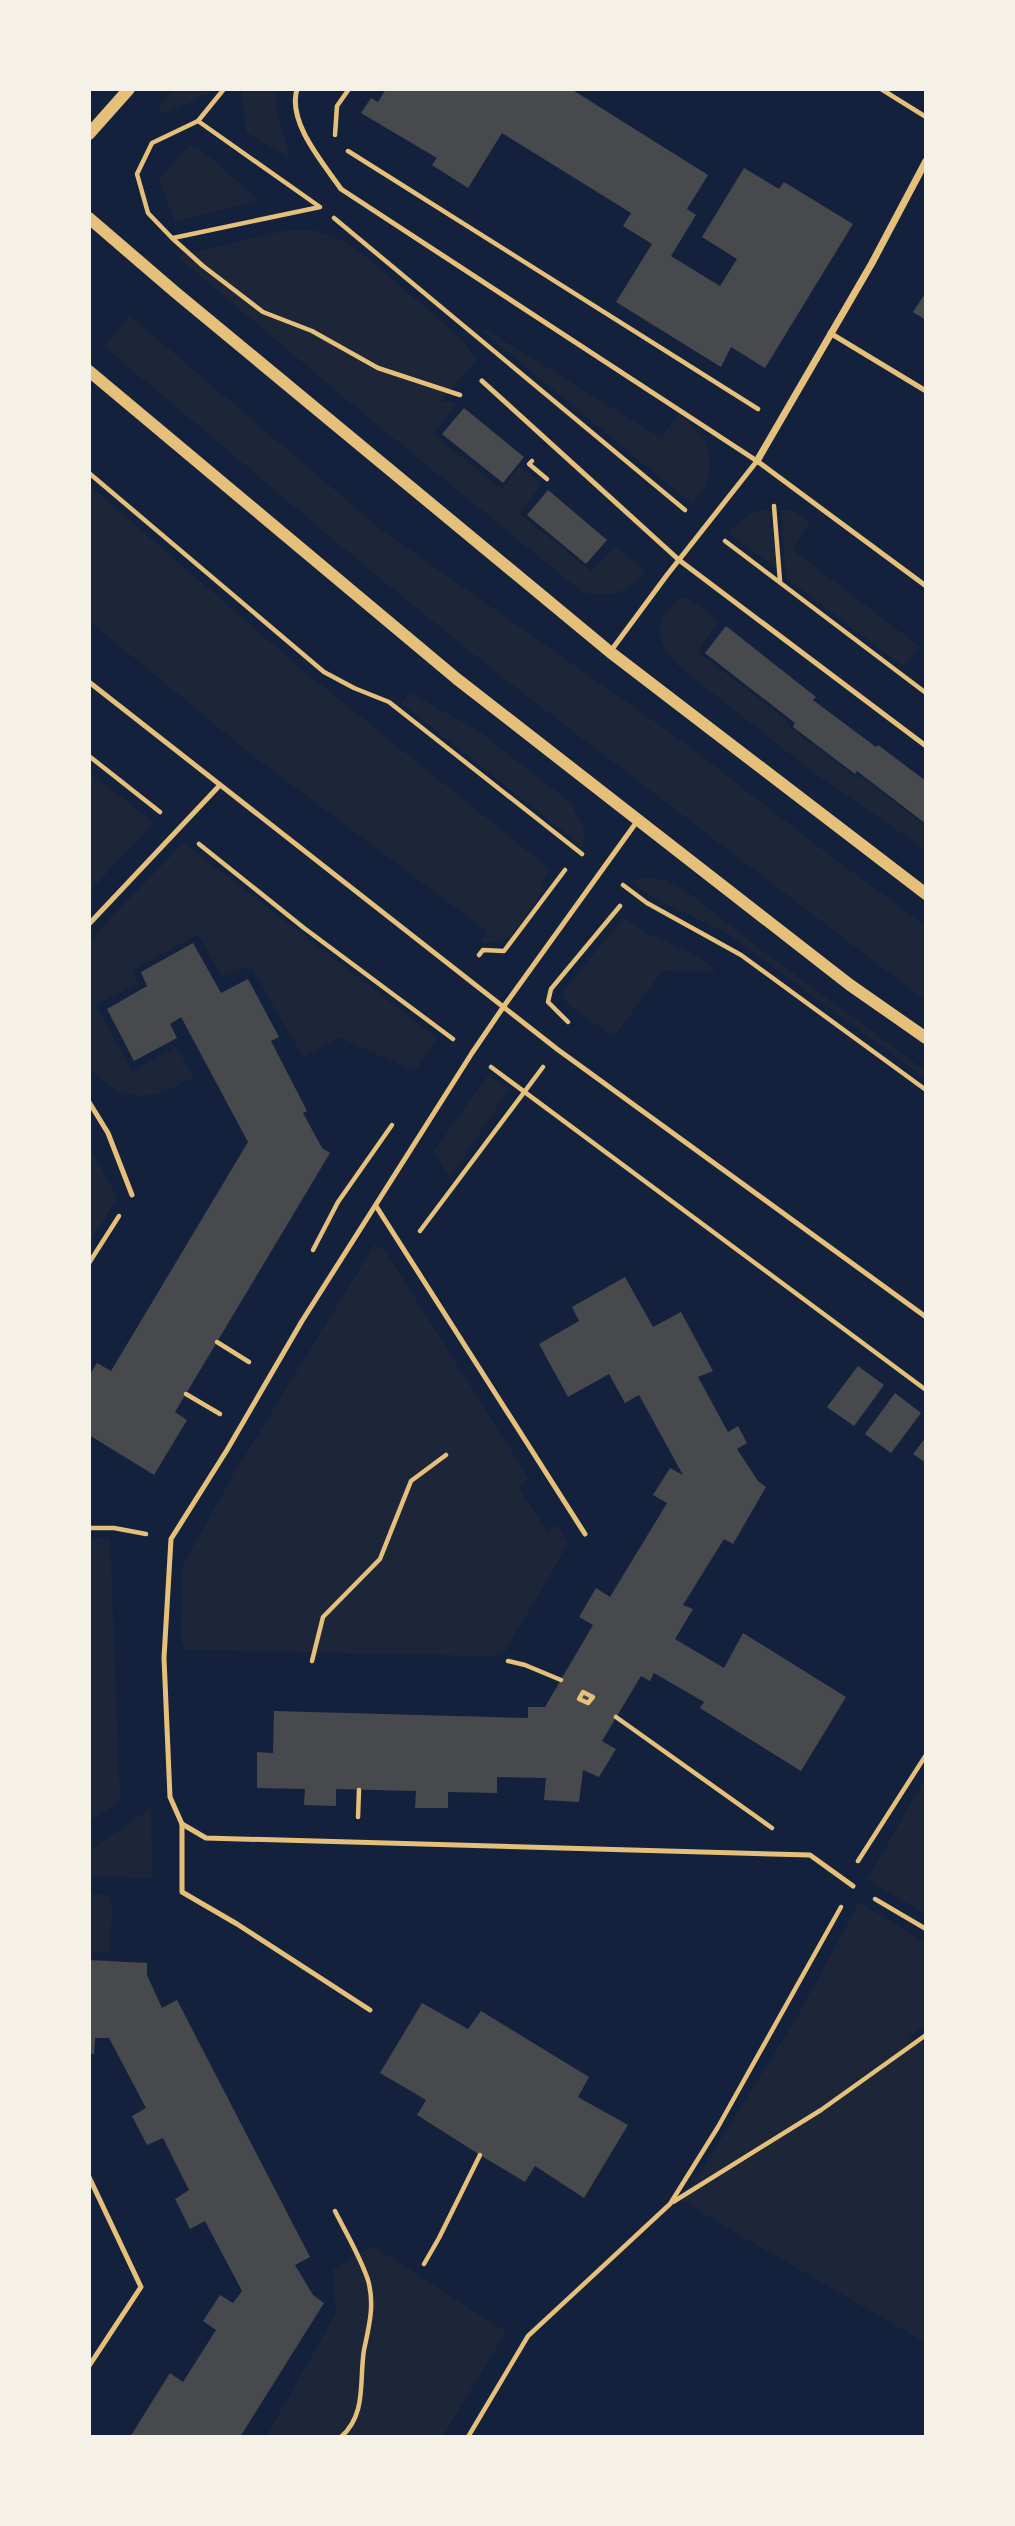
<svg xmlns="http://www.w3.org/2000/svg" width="1015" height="2526" viewBox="0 0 1015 2526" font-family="Quicksand,sans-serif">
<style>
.green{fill:#1d2539}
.building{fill:#48494c}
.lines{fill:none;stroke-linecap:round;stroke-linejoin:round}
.path{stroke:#e5c07b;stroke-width:4.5}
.service{stroke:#e5c07b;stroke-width:5}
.minor{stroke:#e5c07b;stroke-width:7}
.tertiary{stroke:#e5c07b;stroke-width:12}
</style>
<rect width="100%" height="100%" fill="#14213d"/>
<!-- green -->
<g class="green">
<path d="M173,89h39l-4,5 -44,20 -6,-7z"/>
<path d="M241,89h36l-1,19 14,50 -44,-26z"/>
<path d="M189,145l11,4 60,52 -85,21 -16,-43z"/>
<path d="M288,230h25l28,10 22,14 100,86 13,20 -36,42 17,1 -23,32 68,54 18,-23 22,18 -23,29 72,58 24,-25 31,25c-22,23 -34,28 -64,21l-229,-187 -176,-149z"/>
<path d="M130,316l253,215 303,213 142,110 98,72v75l-428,-327 -137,-111 -257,-217z"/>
<path d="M485,329l176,109 18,-25c8,8 17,15 23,24 14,22 8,50 -10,67l-210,-173z"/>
<path d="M89,485l217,188 244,196 -8,13 2,6c-16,23 -31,62 -64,54l7,-11 -235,-176 -163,-134z"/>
<path d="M769,508l8,61 -49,-36c11,-14 23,-22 41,-25z"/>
<path d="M781,510l12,1 17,10 -17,29 127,97 -17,19 -117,-88z"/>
<path d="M680,598l10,1 28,22 -20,31 90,69 -2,3 69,53 5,-1 66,50v24l-113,-78 -135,-106c-23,-25 -27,-45 2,-68z"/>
<path d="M410,693l67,37 93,72 14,27 -1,18 -182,-144z"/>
<path d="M89,772l65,51 -65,69z"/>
<path d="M184,843l253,195 -22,33 -75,-33 -37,19 -53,-91 -28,11 -24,-43 -65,36 6,13 -43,22 36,66 44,-24 18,30c-27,14 -51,27 -79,12 -10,-6 -20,-13 -26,-23v-123l21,-25z"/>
<path d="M643,877l22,3 21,11 81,63 159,117v8l-201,-147 -75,-36 -20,-14z"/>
<path d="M624,918l21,14 55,25 17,15 -55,-1 -48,66 -47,-33 -5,-12z"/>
<path d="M488,1075l21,14 -59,88 -16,-26z"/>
<path d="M89,1145l28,53 -28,45z"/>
<path d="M375,1244l11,8 143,227 -11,7 29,45 11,-6 10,19 -63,108 -14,4 -305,-6 -5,-9 1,-74 52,-94z"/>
<path d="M89,1538l21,1 10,262 -31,20z"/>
<path d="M926,1777v137l-59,-34z"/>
<path d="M151,1808l1,70 -63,-2v-25z"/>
<path d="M89,1894l18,1 5,11 -2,47 -21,-1z"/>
<path d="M859,1902l67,41v81l-18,14 18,5v300l-202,-117 -41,-26 116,-186z"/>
<path d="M373,2246l133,86 -64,105h-176l70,-124 -3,-43z"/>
</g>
<!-- building -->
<g class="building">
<path d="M386,89h185l137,86 -21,34 9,6 -25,41 49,30 17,-27 -35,-22 42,-69 35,21 5,-7 69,42 -88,144 -34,-21 -10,20 -105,-65 36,-58 -29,-18 8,-13 -129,-80 -34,55 -36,-23 5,-7 -76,-45 10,-15 7,4z"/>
<path d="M926,292v28l-13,-8z"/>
<path d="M464,408l60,49 -21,26 -61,-49z"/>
<path d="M548,490l59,50 -21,24 -59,-49z"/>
<path d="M726,626l90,71 -3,3 63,47 2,-2 48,36v43l-69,-53 -2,3 -62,-47 2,-4 -90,-70z"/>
<path d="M193,943l28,50 27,-14 31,58 -8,4 36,70 -4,2 19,35 8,5 -155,259 12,8 -33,55 -65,-40v-59l8,-13 14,8 137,-229 -67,-125 -11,7 7,14 -43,23 -27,-52 40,-23 -6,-14z"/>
<path d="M625,1277l28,50 28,-15 32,59 -15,6 30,55 10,-6 9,17 -10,6 21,32 8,6 -33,57 -9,-5 -41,66 10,4 -18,30 49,29 19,-35 103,64 -45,74 -101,-63 4,-6 -50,-29 -4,8 -9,-5 -39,65 14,8 -17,28 -16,-7 -4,32 -35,-2 2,-22 -49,-1v16l-49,-1v16h-33l1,-17 -80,-2v17l-32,-1 1,-16 -48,-1v-36l16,1 1,-42 254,7v-11h17l48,-82 -14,-8 17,-29 14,9 57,-94 -14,-8 17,-27 13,7 -44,-80 -14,8 -16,-29 -41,23 -29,-53 40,-23 -7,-14z"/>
<path d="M858,1366l26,19 -30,41 -27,-19z"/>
<path d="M895,1393l26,20 -30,40 -26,-19z"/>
<path d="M926,1437v26l-13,-9z"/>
<path d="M89,1960l58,3v12l15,33 15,-8 133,257 -15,8 18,30 11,8 -84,134h-110l40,-64 13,9 33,-52 -13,-9 17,-26 13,8 9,-12 -37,-70 -15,8 -15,-30 14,-9 -26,-52 -16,7 -15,-29 14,-8 -37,-70h-14l-1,16 -5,-1z"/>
<path d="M422,2003l46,26 13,-18 108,66 -11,20 50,28 -44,73 -49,-32 -10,16 -45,-27 -63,-40 9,-15 -46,-27z"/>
</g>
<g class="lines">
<!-- path -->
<g class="path">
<path d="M224,89l-26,32 -46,22 -15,31 11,39 24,25 31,28 60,46 49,19 66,37 82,27"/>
<path d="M881,89l45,28"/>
<path d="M335,135l2,-29 12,-17"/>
<path d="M348,151l410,258"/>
<path d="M334,218l351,292"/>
<path d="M173,238l147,-31 -122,-86"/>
<path d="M532,461l-3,3 18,15"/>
<path d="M89,473l235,199 30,16 35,14 193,152"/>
<path d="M774,506l6,75"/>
<path d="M725,541l201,152"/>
<path d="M89,756l71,56"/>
<path d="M199,844l105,84 149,111"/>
<path d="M623,885l24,18 94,52 185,135"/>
<path d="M479,955l4,-5 21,1 61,-81"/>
<path d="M568,1022l-20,-20 3,-13 69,-83"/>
<path d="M491,1067l435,323"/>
<path d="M420,1231l123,-164"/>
<path d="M313,1250l25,-48 54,-77"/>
<path d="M89,1263l30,-47"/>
<path d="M217,1342l32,20"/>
<path d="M186,1394l34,20"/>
<path d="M89,1528h25l32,6"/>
<path d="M312,1661l11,-44 57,-58 31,-78 35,-26"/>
<path d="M508,1661l17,4 36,15"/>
<path d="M583,1692l10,5 -5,6 -9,-4z"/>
<path d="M616,1717l156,111"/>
<path d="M358,1817l1,-27"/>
<path d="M858,1861l68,-106"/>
<path d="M875,1899l51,30"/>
<path d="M673,2202l148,-92 105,-75"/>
<path d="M335,2211c11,22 25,45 33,69 7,25 1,46 -4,70 -5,31 3,64 -23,87"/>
<path d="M424,2264l15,-26 41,-83"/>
<path d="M468,2437l60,-101 142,-132 48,-77 123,-220"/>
</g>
<!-- service -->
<g class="service">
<path d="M297,89c-10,33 26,74 44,100l416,272 169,125"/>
<path d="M830,333l96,58"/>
<path d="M482,381l197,179 247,186"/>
<path d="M610,652l57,-77 90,-114"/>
<path d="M89,682l468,367 369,268"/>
<path d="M89,924l131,-139"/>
<path d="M89,1102l19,31 24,62"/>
<path d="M376,1206l209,328"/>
<path d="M182,1824l24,14 604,17 43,31"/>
<path d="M370,2010l-133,-86 -55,-32v-68l-12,-27 -6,-139 7,-119 56,-89 75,-129 170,-268 32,-47 134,-186"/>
<path d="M89,2177l52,110 -52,79"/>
</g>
<!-- minor -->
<path class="minor" d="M757,461l115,-198 54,-102"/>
<!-- tertiary -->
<g class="tertiary">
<path d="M89,134l40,-45"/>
<path d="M89,218l86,74 435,360 316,242"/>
<path d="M89,371l368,308 393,306 76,53"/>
</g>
</g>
<!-- border -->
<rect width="1015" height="2526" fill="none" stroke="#f6f1e7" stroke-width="182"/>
</svg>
